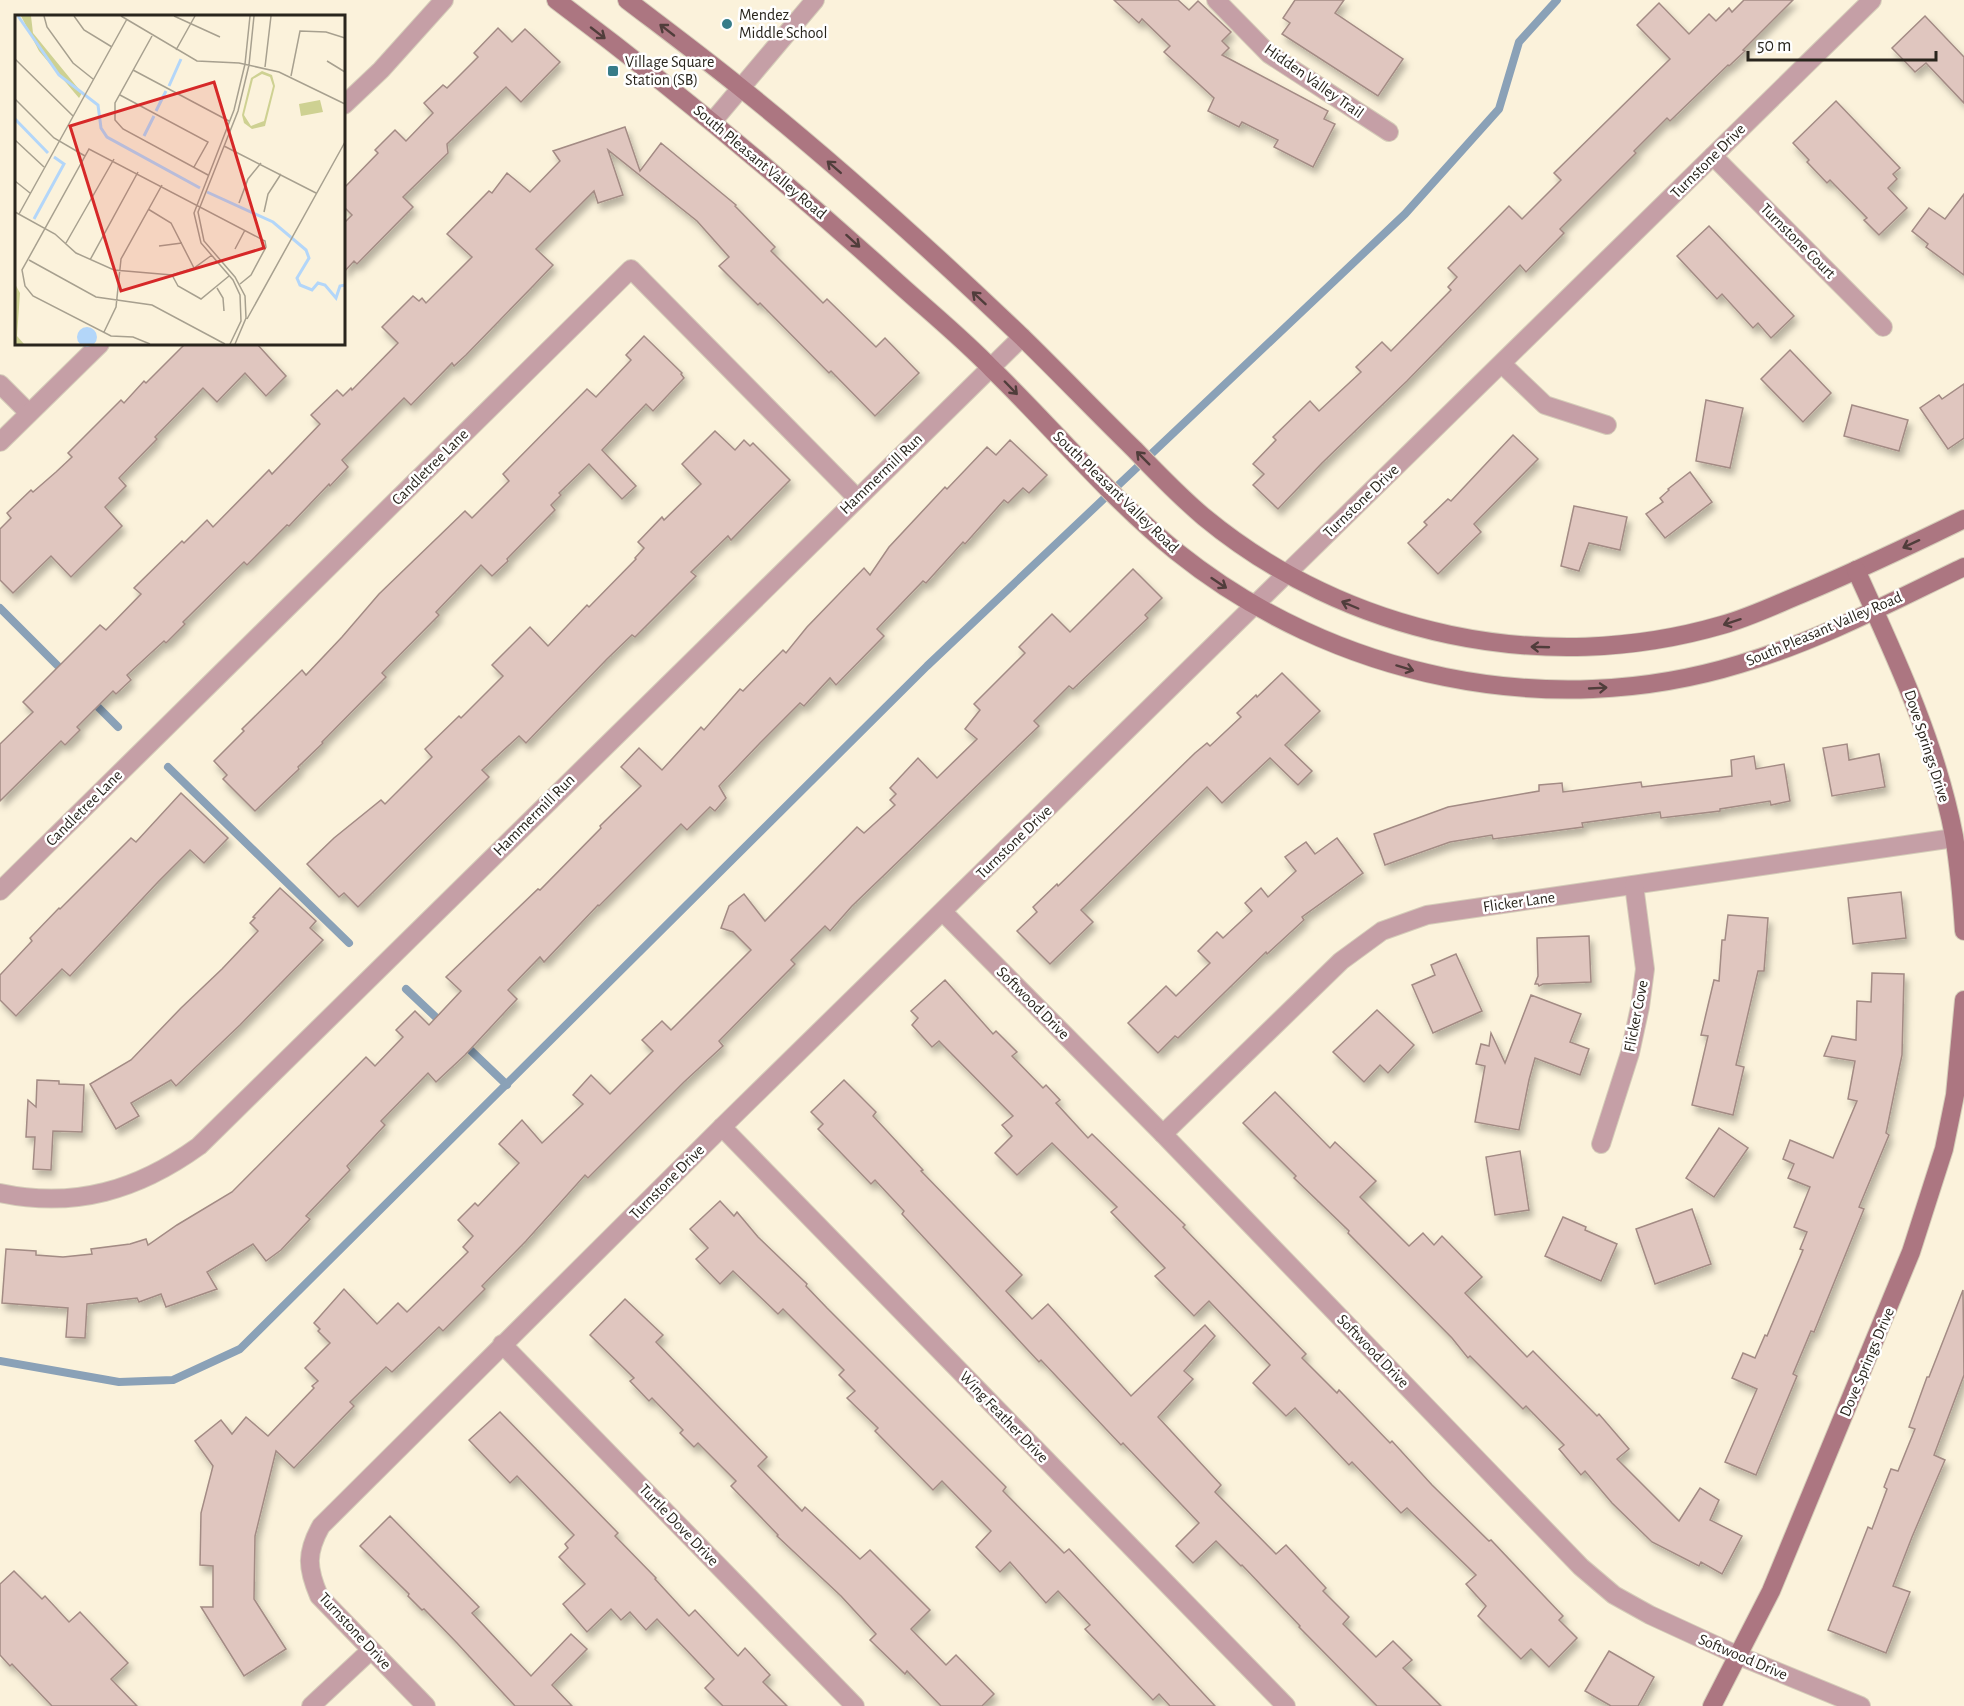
<svg xmlns="http://www.w3.org/2000/svg" width="1964" height="1706" viewBox="0 0 1964 1706" font-family="'Alegreya Sans',sans-serif">
<style>
.lines{fill:none;stroke-linecap:round;stroke-linejoin:round}
.stream{stroke:#8aa1b7;stroke-width:8}
.building{fill:#e0c6bf;stroke:#a38b84;stroke-width:1.5;filter:url(#shadow)}
.street-casing{stroke:#d5cdb9;stroke-width:20}
.secondary-casing{stroke:#d5cdb9;stroke-width:20}
.street{stroke:#c59fa6;stroke-width:18}
.secondary{stroke:#ac7681;stroke-width:18}
.oneway{stroke:#503d3b}
.poi-dot{fill:#377c89;stroke:#fff;stroke-width:2}
.labels{text-anchor:middle;dominant-baseline:central;stroke-width:5;stroke-linejoin:round;paint-order:stroke}
.poi-label{font-size:16px;fill:#29251d;stroke:#fff;text-anchor:start}
.street-label{font-size:16px;fill:#29251d;stroke:#fff}
.inset-river{fill:none;stroke:#b3d6f9;stroke-width:3}
.inset-road{fill:none;stroke:#a7a08f;stroke-width:1.5}
.view{fill:#d62828;fill-opacity:0.15;stroke:#d62828;stroke-width:3}
.inset-edge{fill:none;stroke:#29251d;stroke-width:3}
</style>
<defs>
<filter id="shadow"><feDropShadow dx="3.5" dy="6" stdDeviation="3" flood-color="#0004"/></filter>
</defs>
<rect width="100%" height="100%" fill="#fbf2db"/>
<g class="lines">
<!-- stream -->
<g class="stream">
<path d="M0,608l65,65"/>
<path d="M92,701l26,26"/>
<path d="M168,767l181,176"/>
<path d="M406,989l36,34"/>
<path d="M464,1044l43,41"/>
<path d="M0,1361l119,21 54,-2 67,-31 687,-683 478,-452 94,-105 20,-67 38,-42"/>
</g>
</g>
<!-- building -->
<g class="building">
<path d="M1114,0h64l11,10 9,-9 33,31 -9,9 7,7 -7,7 106,56 -4,8 11,5 -22,43 -39,-20 4,-7 -36,-18 -3,5 -31,-16 6,-13 -50,-46 6,-6 -28,-27 -3,4z"/>
<path d="M1295,0h49l-9,13 68,46 -25,37 -96,-62 8,-11 -7,-5z"/>
<path d="M1744,0h49l-50,50 2,1 -16,15 -1,-1 -58,56 -3,-3 -33,33 2,2 -76,76 4,4 -38,39 -6,-7 -113,116 -85,82 -44,46 -25,-24 11,-11 -11,-10 23,-24 -3,-3 37,-36 9,10 42,-39 -5,-5 26,-25 9,9 60,-61 -3,-3 9,-10 -9,-9 61,-62 13,13 39,-39 -7,-7 116,-114 -33,-34 22,-22 30,31 20,-20 7,7 13,-13 3,4z"/>
<path d="M1925,16l39,41v46l-38,-40 -11,9 -23,-24z"/>
<path d="M498,28l14,14 13,-13 35,33 -39,40 -15,-15 -59,57 1,9 -45,44 10,10 -56,57 -3,-3 -10,11v-49l8,-8 -8,-8v-19l34,-35 -3,-3 20,-20 11,11 27,-28 -9,-10 19,-18 4,3 31,-31 -4,-4z"/>
<path d="M1836,101l64,67 -7,6 4,5 -9,9 19,20 -28,27 -15,-15 3,-2 -37,-38 -3,3 -20,-21 2,-2 -16,-17z"/>
<path d="M625,127l15,44 21,-28 75,62 -1,1 40,41 -4,4 52,52 4,-4 49,48 9,-9 34,35 -44,43 -44,-45 -2,2 -69,-70 -2,2 -39,-39 10,-9 -32,-36 -89,-71 15,45 -25,8 -4,-12 -58,58 17,16 -19,20 -68,70 -12,11 -2,-3 -41,42 -7,-7 -62,62 6,7 -18,19 -1,-2 -40,42 -2,-1 -40,40 -3,-3 -61,60 2,2 -19,19 -2,-2 -37,34 4,5 -15,14 -3,-3 -36,36 3,3 -15,15 -4,-4 -61,60v-57l33,-32 -10,-10 77,-77 6,5 35,-36 -7,-6 48,-47 2,2 23,-23 6,7 56,-57 3,4 48,-50 -9,-9 26,-25 6,6 8,-8 1,2 46,-47 -16,-16 31,-31 6,5 3,-3 4,5 46,-46 -25,-23 42,-43 3,2 15,-20 23,19 30,-31 -7,-10z"/>
<path d="M1964,194v81l-38,-28 2,-3 -16,-13 17,-23 16,11z"/>
<path d="M1709,226l85,90 -23,22 -13,-15 -5,5 -31,-34 -5,5 -40,-43z"/>
<path d="M644,336l38,37 -1,1 3,4 -31,33 -7,-7 -44,46 34,36 -14,13 -33,-35 -30,29 2,2 -10,10 4,5 -48,49 1,2 -16,15 -11,-11 -45,47 3,3 -57,58 4,4 -64,65 1,1 -25,24 1,2 -44,42 -32,-32 4,-4 -13,-14 30,-30 -2,-2 60,-59 4,5 36,-38 37,-43 86,-83 7,7 37,-37 -6,-7 84,-85 9,8 35,-37 -5,-5z"/>
<path d="M185,344h72l29,32 -20,20 -21,-23 -28,29 -14,-14 -48,49 2,2 -38,39 7,8 -21,21 17,19 -51,51 -20,-21 -38,37 -13,-13v-51l11,-11 -4,-5 24,-23 2,2 23,-20 16,-15 -4,-4 53,-53 3,3 20,-22 2,2z"/>
<path d="M1790,350l41,43 -28,29 -42,-43z"/>
<path d="M1964,384v54l-16,11 -28,-41 19,-13 3,4z"/>
<path d="M1706,400l37,8 -13,60 -34,-7z"/>
<path d="M1852,405l56,15 -9,31 -55,-15z"/>
<path d="M715,431l20,19 9,-10 6,6 3,-3 37,37 -59,60 -3,-4 -37,36 5,4 -61,61 -3,-2 -25,24 -81,84 -7,-7 -37,34 7,7 -131,130 -14,-14 -5,4 -32,-33 27,-26 47,-38 4,4 47,-47 -7,-8 34,-33 2,2 42,-42 -11,-11 38,-38 18,19 39,-41 2,2 47,-48 -1,-1 9,-10 -6,-6 24,-25 2,3 37,-36 -19,-20z"/>
<path d="M1513,435l25,24 -64,65 7,8 -43,42 -30,-31 19,-18 -3,-3 24,-23 3,2z"/>
<path d="M1010,440l37,35 -18,18 -6,-5 -15,15 -4,-3 -39,44 -2,-2 -37,41 -3,-2 -46,48 7,7 -48,49 -6,-7 -26,28 -4,-3 -40,40 -41,43 7,12 -11,13 -5,-4 -23,23 -6,-6 -82,82 -1,-1 -54,57 -4,-5 -32,33 9,9 -52,56 -29,27 -8,-9 -47,48 4,4 -38,41 3,4 -44,46 4,3 -29,31 -15,11 -13,-17 -46,28 10,17 -51,18 -5,-13 -22,8 -2,-4 -50,6 -2,34 -19,-1 2,-29 -66,-5 4,-54 30,2v4l27,2 29,-3 -1,-5 39,-5 16,-5 2,6 29,-20 55,-33 134,-135 9,9 28,-29 -7,-7 19,-19 14,14 32,-34 -15,-14 92,-88 2,1 61,-62 -1,-2 41,-40 -20,-19 18,-19 23,22 39,-43 3,3 36,-41 3,2 40,-41 3,3 21,-26 57,-59 6,7 19,-28 56,-60 2,2 40,-42 9,8z"/>
<path d="M1690,472l22,30 -47,36 -19,-24 17,-12 -3,-4 9,-8 -1,-1z"/>
<path d="M1574,506l53,11 -7,33 -31,-7 -10,28 -18,-5z"/>
<path d="M1133,569l29,29 -17,17 3,3 -75,71 -4,-3 -35,35 5,5 -187,180 -22,25 -5,-5 -34,34 4,4 -76,77 4,5 -39,36 -96,96 -3,-3 -59,66 -44,45 3,3 -42,42 -4,-4 -47,45 -6,-5 -36,35 4,4 -60,62 -18,-17 -21,85 -1,63 32,50 -42,27 -43,-69h12v-41l-13,-1 1,-52 12,-47 -18,-25 26,-21 11,14 14,-17 22,19 46,-48 -2,-2 6,-5 -13,-13 25,-25 -12,-12 2,-2 -6,-6 30,-34 33,35 21,-21 9,9 61,-60 -5,-5 10,-11 -15,-16 17,-17 3,3 41,-43 -20,-19 23,-24 20,23 41,-39 -10,-9 18,-20 19,19 43,-43 -11,-11 20,-19 9,9 80,-80 -18,-18 -12,-4 8,-22 15,-12 21,27 92,-94 7,6 31,-28 -5,-5 6,-6 -6,-6 28,-30 19,20 40,-39 -12,-10 15,-19 -6,-6 51,-51 -6,-6 33,-33 18,18z"/>
<path d="M1282,673l38,38 -35,34 27,26 -14,14 -28,-27 -48,45 -15,-16 -126,123 12,12 -43,42 -33,-33 20,-19 -4,-5 24,-23 1,2 137,-133 12,-10 3,3 31,-29 -4,-4 19,-18 1,2z"/>
<path d="M1847,744l2,16 30,-6 6,33 -53,9 -9,-48z"/>
<path d="M1754,756l2,13 28,-5 6,37 -19,4 -1,-4 -50,8v2l-59,7 -1,-6 -78,11 1,4 -90,12 -1,-4 -42,7 -65,23 -11,-31 74,-27 91,-16v-6l23,-2 1,9 78,-10 1,5 90,-11 -1,-16z"/>
<path d="M181,793l47,45 -24,25 -14,-13 -32,32 -88,94 -8,-7 -46,47 -16,-16v-25l32,-34 -2,-3 29,-30 1,1 71,-71 5,4z"/>
<path d="M1337,838l26,35 -61,44 2,3 -37,34 -1,-2 -88,86 -3,-2 -17,17 -30,-30 38,-37 10,10 34,-33 -12,-12 19,-19 6,6 29,-27 -7,-8 16,-15 7,9 28,-26 -11,-14 21,-15 9,12z"/>
<path d="M280,888l36,33 -6,7 13,12 -83,85 -64,61 -5,-6 -40,23 8,13 -23,13 -26,-45 41,-24 50,-52 41,-39 36,-38 -8,-8 5,-5 -2,-1z"/>
<path d="M1901,892l5,46 -53,6 -5,-46z"/>
<path d="M1728,915l40,3 -4,53h-6l-22,94 8,2 -11,48 -41,-10 16,-69 -7,-1 13,-55 5,1 3,-41h3z"/>
<path d="M1589,936l2,46 -48,2 -4,2 -1,-2h-3l3,-8 -1,-38z"/>
<path d="M1456,954l26,57 -49,22 -21,-48 23,-10 -4,-10z"/>
<path d="M1872,973l32,1 -2,81 -16,78 3,2 -30,72 5,2 -50,123 -3,-1 -18,43 4,2 -41,99 -31,-13 32,-73 -25,-11 11,-25 12,5 10,-23 2,1 36,-86 -3,-1 7,-17 -13,-5 16,-40 -22,-9 6,-14 -11,-5 7,-19 43,18 24,-57 -9,-2 7,-38 -31,-5 8,-20 24,4 1,-39 14,1z"/>
<path d="M945,980l48,54 3,-3 21,21 -5,4 31,32 3,-3 14,15 -4,3 32,35 4,-4 93,91 -2,2 123,127 -4,4 35,35 2,-3 51,53 2,-2 40,44 57,56 2,-1 72,76 -4,4 18,18 -28,29 -18,-18 -10,10 -43,-43 8,-10 -20,-22 10,-9 -69,-67 -6,5 -49,-51 -3,3 -54,-57 -9,8 -33,-33 17,-18 -61,-64 -15,15 -39,-40 10,-8 -54,-56 6,-5 -65,-64 -35,32 -22,-22 17,-17 -10,-11 11,-9 -74,-75 -7,6 -20,-22 6,-7 -7,-7z"/>
<path d="M1531,995l50,19 -11,28 19,7 -9,26 -45,-17 -6,22 -10,50 -44,-8 10,-56 -9,-2 5,-20 8,2 2,-13 14,30z"/>
<path d="M1377,1010l37,35 -26,28 -8,-8 -16,17 -31,-30z"/>
<path d="M37,1080l22,1v3l25,1 -2,47 -29,-1 -2,39 -18,-1 2,-32h-9l2,-37 8,7z"/>
<path d="M844,1080l32,32 -3,4 50,54 -2,1 101,104 -16,16 26,28 16,-15 83,92 74,-71 10,11 -31,35 9,8 -35,38 63,68 -6,7 61,62 10,-9 40,43 -3,3 26,26 -6,7 33,33 17,-16 19,19 -9,8 38,38h-64l-78,-79 1,-1 -58,-61 -1,1 -25,-25 -23,22 -17,-17 23,-23 -76,-80 -2,2 -80,-85 -2,2 -137,-148 2,-3 -29,-31 -4,4 -53,-55 5,-5 -12,-12z"/>
<path d="M1275,1092l55,56 5,-6 41,39 -16,16 49,49 14,-13 11,12 8,-9 40,41 -17,16 62,64 6,-6 64,65 2,-2 30,35 -12,10 62,62 21,-33 19,12 -9,20 32,16 -20,38 -21,-12 -2,4 -47,-24 -40,-39 -27,-32 -4,4 -22,-26 5,-4 -38,-39 -3,3 -53,-53 -2,2 -16,-20 -104,-105 1,-2 -55,-53 2,-2 -53,-53z"/>
<path d="M1719,1128l29,20 -34,49 -28,-19z"/>
<path d="M1520,1151l9,59 -34,5 -9,-58z"/>
<path d="M720,1201l14,15 3,-4 21,25 49,47 -1,2 21,22 179,179 -3,4 61,62 5,-4 146,157h-45l-11,-12 -6,6 -68,-71 5,-4 -32,-34 -12,12 -36,-41 -10,10 -24,-25 15,-16 -49,-50 -9,9 -58,-59 3,-3 -31,-30 8,-7 -16,-16 5,-5 -61,-61 -5,5 -45,-43 -13,13 -24,-25 12,-11 -18,-19z"/>
<path d="M1692,1209l19,55 -56,20 -19,-55z"/>
<path d="M1563,1217l23,10 -1,3 32,14 -16,37 -56,-25z"/>
<path d="M1963,1290l1,85 -30,80 11,5 -33,77 -19,49 17,6 -24,61 -58,-23 40,-103 4,2 15,-40 -3,-2 7,-18 7,2 17,-42 -6,-2 18,-50h2z"/>
<path d="M625,1299l38,36 -7,7 111,115 -9,9 44,45 3,-4 55,52 10,-9 60,60 -19,19 35,36 10,-10 38,39 -12,12h-41l-34,-35 -2,3 -35,-34 6,-6 -35,-38 -64,-60 1,-1 -47,-49 5,-5 -38,-38 -4,4 -14,-14 3,-3 -31,-32 -3,3 -19,-20 4,-3 -44,-43z"/>
<path d="M500,1412l118,121 -3,3 41,42 -1,1 34,37 6,-6 43,46 7,-8 25,27 -7,7 24,24h-64l-18,-18 9,-9 -57,-60 -11,11 -16,-18 -9,8 -10,-11 -24,23 -24,-28 22,-20 -26,-27 9,-9 -3,-4 9,-9 -57,-59 -7,7 -41,-43z"/>
<path d="M390,1516l89,91 -7,6 59,63 40,-42 16,15 -35,36 20,21h-57l-58,-63 -33,-34 -2,1 -14,-14 1,-2 -49,-48z"/>
<path d="M14,1571l28,28 3,-3 24,26 11,-10 48,51 -17,16 26,27h-85l-40,-42 -2,2 -10,-11v-71z"/>
<path d="M1609,1651l45,26 -16,29h-27l-26,-15z"/>
</g>
<g class="lines">
<defs>
<g id="street">
<path d="M1216,0l53,54 120,78"/>
<path d="M344,105l37,-35 63,-70"/>
<path d="M713,121l102,-121"/>
<path d="M1713,156l170,171"/>
<path d="M1502,364l43,41 62,20"/>
<path d="M0,384l29,29"/>
<path d="M0,442l100,-98"/>
<path d="M0,891l631,-622 226,229"/>
<path d="M943,912l220,222 418,433 33,28 36,20 89,41 122,50"/>
<path d="M722,1127l564,579"/>
<path d="M1163,1134l178,-173 41,-30 45,-16 527,-77"/>
<path d="M1601,1144l29,-91 10,-46 5,-38 -11,-84"/>
<path d="M0,1193c75,16 138,-3 199,-47l823,-809"/>
<path d="M502,1344l353,362"/>
<path d="M311,1706l60,-56"/>
<path d="M426,1706l-107,-110c-12,-28 -13,-43 2,-70l401,-399 1150,-1127"/>
</g>
<g id="secondary">
<path d="M556,0c119,89 233,184 343,284 31,28 64,55 93,85 62,60 118,129 185,183 156,125 371,171 563,112 78,-23 151,-62 224,-97"/>
<path d="M627,0c38,29 77,58 114,88 97,78 191,163 281,249 38,37 75,76 113,113 22,23 44,46 69,67 143,118 340,160 518,108 29,-8 55,-21 82,-32 54,-23 107,-48 160,-74"/>
<path d="M1856,570c39,86 80,172 98,266 5,31 8,64 10,95"/>
<path d="M1712,1706l59,-115 140,-339 33,-103 11,-54 9,-95"/>
</g>
</defs>
<!-- street casing -->
<use href="#street" class="street-casing"/>
<!-- secondary casing -->
<use href="#secondary" class="secondary-casing"/>
<!-- street -->
<use href="#street" class="street"/>
<!-- secondary -->
<use href="#secondary" class="secondary"/>
</g>
<!-- one-way arrows -->
<defs><path id="oneway-shaft" d="M-6 0H5M1.5-3L5.5 0L1.5 3" fill="none" stroke-width="1.6" stroke-linecap="round" stroke-linejoin="round" transform="scale(1.5)"/></defs>
<g class="oneway">
<use href="#oneway-shaft" transform="translate(667 30) rotate(-142)"/>
<use href="#oneway-shaft" transform="translate(598 33) rotate(38)"/>
<use href="#oneway-shaft" transform="translate(834 167) rotate(-139)"/>
<use href="#oneway-shaft" transform="translate(853 241) rotate(42)"/>
<use href="#oneway-shaft" transform="translate(979 298) rotate(-137)"/>
<use href="#oneway-shaft" transform="translate(1011 388) rotate(46)"/>
<use href="#oneway-shaft" transform="translate(1143 458) rotate(-135)"/>
<use href="#oneway-shaft" transform="translate(1911 544) rotate(155)"/>
<use href="#oneway-shaft" transform="translate(1219 583) rotate(34)"/>
<use href="#oneway-shaft" transform="translate(1350 605) rotate(-157)"/>
<use href="#oneway-shaft" transform="translate(1732 622) rotate(162)"/>
<use href="#oneway-shaft" transform="translate(1540 647) rotate(-178)"/>
<use href="#oneway-shaft" transform="translate(1405 668) rotate(17)"/>
<use href="#oneway-shaft" transform="translate(1598 688) rotate(-3)"/>
</g>
<!-- markers -->
<g class="poi-dot">
<circle cx="727" cy="24" r="6"/>
<rect x="607" y="65" width="12" height="12" rx="3"/>
</g>
<g class="labels">
<!-- poi labels -->
<g class="poi-label">
<text x="739" y="15">Mendez<tspan x="739" dy="18">Middle School</tspan></text>
<text x="625" y="62">Village Square<tspan x="625" dy="18">Station (SB)</tspan></text>
</g>
<!-- street labels -->
<g class="street-label">
<text transform="translate(1314 81) rotate(35)">Hidden Valley Trail</text>
<text transform="translate(1708 161) rotate(-45)">Turnstone Drive</text>
<text transform="translate(760 162) rotate(40)">South Pleasant Valley Road</text>
<text transform="translate(1798 241) rotate(45)">Turnstone Court</text>
<text transform="translate(430 467) rotate(-45)">Candletree Lane</text>
<text transform="translate(881 474) rotate(-44)">Hammermill Run</text>
<text transform="translate(1116 492) rotate(44)">South Pleasant Valley Road</text>
<text transform="translate(1361 501) rotate(-44)">Turnstone Drive</text>
<text transform="translate(1824 629) rotate(-23)">South Pleasant Valley Road</text>
<text transform="translate(1927 746) rotate(72)">Dove Springs Drive</text>
<text transform="translate(84 808) rotate(-45)">Candletree Lane</text>
<text transform="translate(534 815) rotate(-45)">Hammermill Run</text>
<text transform="translate(1014 842) rotate(-44)">Turnstone Drive</text>
<text transform="translate(1519 902) rotate(-8)">Flicker Lane</text>
<text transform="translate(1033 1003) rotate(45)">Softwood Drive</text>
<text transform="translate(1636 1016) rotate(-79)">Flicker Cove</text>
<text transform="translate(667 1182) rotate(-45)">Turnstone Drive</text>
<text transform="translate(1373 1351) rotate(46)">Softwood Drive</text>
<text transform="translate(1867 1362) rotate(-67)">Dove Springs Drive</text>
<text transform="translate(1004 1417) rotate(46)">Wing Feather Drive</text>
<text transform="translate(679 1525) rotate(46)">Turtle Dove Drive</text>
<text transform="translate(355 1631) rotate(47)">Turnstone Drive</text>
<text transform="translate(1743 1657) rotate(23)">Softwood Drive</text>
</g>
</g>
<!-- overview -->
<g transform="translate(15 15)">
<rect width="330" height="330" fill="#fbf2db"/>
<path d="M247,56l10,4 3,11 -10,40 -13,3 -8,-6 -2,-8 9,-37zM247,59l8,3 3,9 -9,35 -13,5 -7,-11 9,-36z" fill="#ced192" fill-rule="evenodd"/>
<path d="M6,1h10l2,17 49,60 -3,5 -40,-47zM0,269l5,9 -3,43 7,8h-9z" fill="#ced192"/>
<path d="M305,85l3,12 -22,4 -2,-12z" fill="#ced192"/>
<path d="M62 322a10 10 0 1 1 20 0a10 10 0 1 1-20 0Z" fill="#b3d6f9"/>
<path class="inset-river" d="M3,1l41,59 39,30 3,23 6,9 93,51M154,71l12,-27M141,96l10,-20M0,104l33,34M129,121l10,-20M192,177l66,30 33,28 3,8 -12,20 3,7 12,5 6,-7 7,2 11,13 4,-12 5,-1M19,204l30,-55 -10,-7"/>
<path class="inset-road" d="M29,1l3,11 26,36 20,16M59,1l10,14 28,17M106,1l76,45 42,2 40,9 66,32M159,1l46,21M137,21l-37,67v17l8,9 85,46M161,35l19,-34M0,44l58,57M312,46l18,11M250,52l6,-51M118,55l96,51M276,61l9,-45 26,1 19,6M105,80l88,47 -14,25M0,84l39,39 31,18M0,125l29,27M209,131l92,47M0,166l15,12M224,188l9,-24 13,-16M133,194l23,14 23,45M0,197l40,22 21,19 38,17 58,5 22,-7 18,-13M249,197l4,-18 13,-20M4,199l108,-195M51,228l48,-84M144,231l23,-3M220,234l10,-19M14,245l67,37 56,8 73,39M75,245l48,-88M157,260l6,11 23,13 28,-23M202,273l6,10 1,13M232,304l98,-177M89,317l12,-25 5,-48 41,-74M135,329l-17,-7 -22,-1 -78,-40 -8,-10 -3,-16 67,-121 176,92 1,6 -15,28 -11,9M215,329l11,-23 -1,-26 -7,-15 -32,-37 -7,-30 40,-103 11,-46 5,-48M220,329l11,-26 -1,-22 -10,-19 -31,-36 -6,-29 40,-101 11,-46 5,-49"/>
<path class="view" d="M199,67l50,166 -143,43 -51,-165z"/>
<rect width="330" height="330" class="inset-edge"/>
</g>
<!-- scale -->
<path d="M1748 51v9h188v-9" fill="none" stroke="#29251d" stroke-width="3"/>
<text x="1757" y="51" font-size="18" fill="#29251d" stroke="#ffffff" stroke-width="4.5" paint-order="stroke">50 m</text>
</svg>
